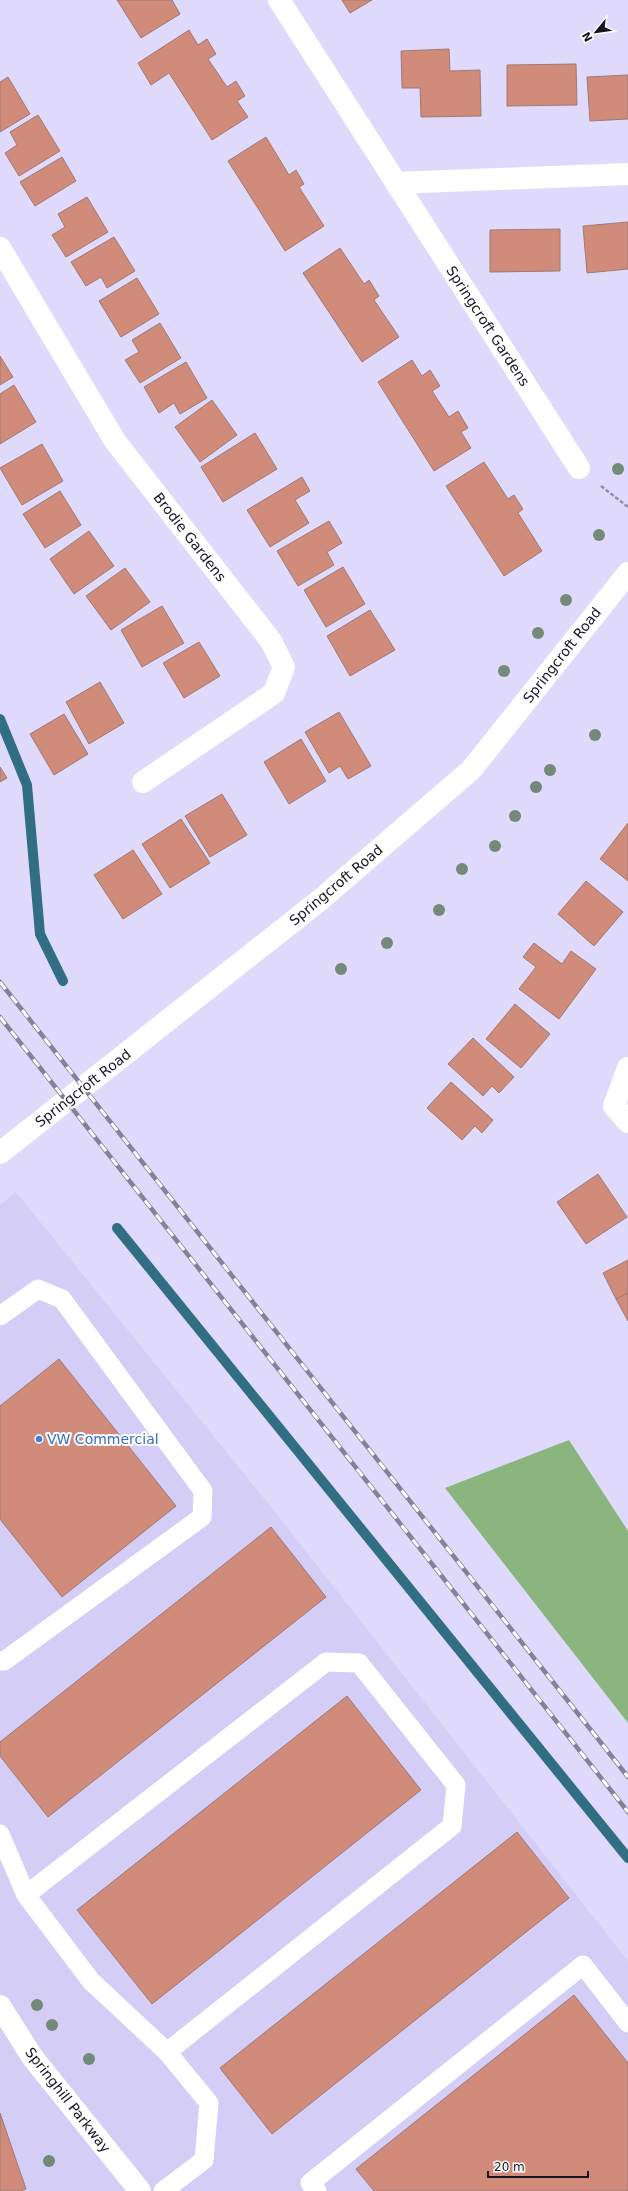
<svg xmlns="http://www.w3.org/2000/svg" width="628" height="2191" viewBox="0 0 628 2191" font-family="'DejaVu Sans',sans-serif">
<style>
.built{fill:#d4cef7}
.forest{fill:#8bb57e}
.lines{fill:none;stroke-linecap:round;stroke-linejoin:round}
.stream{stroke:#316e83;stroke-width:10}
.building{fill:#d18b7b;stroke:#9e7a72}
.path{stroke:#918ea7;stroke-width:2.5;stroke-dasharray:4 2;stroke-linecap:butt}
.service{stroke:#fff;stroke-width:19}
.minor{stroke:#fff;stroke-width:22}
.tertiary{stroke:#fff;stroke-width:22}
.rail-casing{stroke:#848199;stroke-width:4.5}
.rail{stroke:#fff;stroke-width:3;stroke-dasharray:9;stroke-linecap:butt}
.tree{fill:#758979}
.shop-dot{fill:#3f7fe0;stroke:#fff;stroke-width:1.5}
.labels{text-anchor:middle;dominant-baseline:central;stroke-width:4;stroke-linejoin:round;paint-order:stroke}
.street-label{font-size:14px;fill:#161420;stroke:#fff}
.shop-label{font-size:14px;fill:#366cbe;stroke:#fff;text-anchor:start}
</style>
<rect width="100%" height="100%" fill="#dfdafc"/>
<!-- built -->
<path class="built" d="M16,1192l259,320 353,449v230h-628v-986z"/>
<!-- forest -->
<path class="forest" d="M569,1440l59,91v192l-183,-235z"/>
<g class="lines">
<!-- stream -->
<g class="stream">
<path d="M0,719l27,66 13,149 23,47"/>
<path d="M117,1228l511,630"/>
</g>
</g>
<!-- building -->
<g class="building">
<path d="M117,0h55l8,14 -39,24z"/>
<path d="M342,0h30l-22,13z"/>
<path d="M189,30l9,15 9,-6 9,15 -8,5 19,28 9,-6 9,15 -8,5 11,16 -36,23 -43,-67 -18,12 -13,-22z"/>
<path d="M449,49l1,22 30,-1 1,46 -60,1 -1,-29h-18l-1,-37z"/>
<path d="M576,64l1,41 -70,1v-41z"/>
<path d="M628,75v44l-38,2 -3,-44z"/>
<path d="M8,77l22,37 -30,18v-50z"/>
<path d="M38,115l22,36 -41,25 -14,-23 12,-8 -7,-13z"/>
<path d="M266,137l23,38 7,-5 8,14 -5,3 25,39 -39,25 -57,-90z"/>
<path d="M62,157l14,24 -41,25 -15,-24z"/>
<path d="M87,197l21,35 -42,25 -14,-22 13,-8 -7,-13z"/>
<path d="M628,222v47l-41,4 -4,-47z"/>
<path d="M560,229v42l-70,1v-42z"/>
<path d="M114,237l21,34 -28,17 -6,-11 -15,9 -15,-24z"/>
<path d="M340,248l24,36 5,-4 10,16 -5,4 25,37 -37,25 -59,-89z"/>
<path d="M137,278l22,36 -38,23 -22,-36z"/>
<path d="M160,323l21,35 -41,25 -15,-23 14,-8 -7,-12z"/>
<path d="M0,356l13,21 -13,8z"/>
<path d="M412,360l10,16 8,-6 10,16 -8,5 17,26 9,-6 10,17 -7,4 10,16 -37,23 -56,-89z"/>
<path d="M186,362l21,36 -27,16 -6,-11 -15,10 -15,-26z"/>
<path d="M14,385l22,37 -36,22v-50z"/>
<path d="M212,400l25,35 -37,27 -25,-35z"/>
<path d="M255,433l22,36 -54,33 -22,-35z"/>
<path d="M42,444l21,37 -41,24 -22,-37z"/>
<path d="M484,462l24,37 6,-4 9,14 -5,4 24,38 -38,25 -58,-90z"/>
<path d="M302,477l8,14 -15,9 14,23 -39,24 -23,-37z"/>
<path d="M60,491l21,34 -36,23 -22,-34z"/>
<path d="M329,521l13,22 -15,9 7,13 -36,21 -21,-35z"/>
<path d="M89,531l25,35 -40,28 -24,-35z"/>
<path d="M343,567l22,37 -39,23 -22,-37z"/>
<path d="M125,568l25,34 -39,28 -25,-34z"/>
<path d="M162,606l22,37 -42,24 -21,-37z"/>
<path d="M370,610l25,40 -45,26 -23,-40z"/>
<path d="M199,642l21,34 -36,22 -21,-35z"/>
<path d="M100,682l24,41 -35,21 -23,-42z"/>
<path d="M339,712l32,54 -23,13 -8,-13 -11,7 -24,-41z"/>
<path d="M64,714l24,40 -34,21 -24,-41z"/>
<path d="M301,739l25,42 -37,23 -25,-42z"/>
<path d="M0,767l7,11 -7,4z"/>
<path d="M222,794l25,41 -37,22 -25,-41z"/>
<path d="M181,819l29,44 -40,25 -28,-44z"/>
<path d="M628,823v58l-28,-22z"/>
<path d="M133,850l29,44 -39,25 -29,-44z"/>
<path d="M586,881l37,31 -29,34 -36,-32z"/>
<path d="M534,943l28,21 9,-13 25,18 -37,50 -40,-30 17,-22 -13,-10z"/>
<path d="M515,1004l35,30 -29,34 -35,-29z"/>
<path d="M473,1038l41,39 -15,16 -7,-7 -9,10 -35,-32z"/>
<path d="M451,1082l42,38 -11,13 -7,-7 -13,14 -35,-32z"/>
<path d="M598,1174l29,43 -41,27 -29,-42z"/>
<path d="M628,1260v33l-12,6 -13,-26z"/>
<path d="M628,1293v28l-12,-22z"/>
<path d="M59,1359l117,147 -114,91 -62,-78v-113z"/>
<path d="M271,1527l55,70 -278,220 -48,-61v-14z"/>
<path d="M347,1696l74,94 -269,214 -75,-94z"/>
<path d="M517,1832l52,66 -297,236 -52,-66z"/>
<path d="M574,1995l54,68v128h-254l-18,-22z"/>
<path d="M0,2113l26,76 -6,2h-20z"/>
</g>
<g class="lines">
<!-- path -->
<path class="path" d="M601,486l27,21"/>
<!-- service -->
<g class="service">
<path d="M0,1316l38,-27 24,10 141,192 -1,26 -198,144h-4"/>
<path d="M0,1834l26,61 65,86 76,71 42,51 -5,57 -41,31"/>
<path d="M26,1895l300,-233 33,1 97,122 -4,41 -285,226"/>
<path d="M317,2191l-7,-8 273,-218 45,58"/>
</g>
<!-- minor -->
<g class="minor">
<path d="M279,0l300,468"/>
<path d="M396,183l232,-9"/>
<path d="M0,248l115,193 156,200 13,26 -10,26 -131,89"/>
<path d="M628,1068l-14,38 14,16"/>
</g>
<!-- tertiary -->
<g class="tertiary">
<path d="M0,1153l320,-253 151,-130 157,-197"/>
<path d="M0,2006l33,52 107,133"/>
</g>
<defs>
<g id="rail">
<path d="M0,982l628,795"/>
<path d="M0,1017l628,795"/>
</g>
</defs>
<!-- rail casing -->
<use href="#rail" class="rail-casing"/>
<!-- rail -->
<use href="#rail" class="rail"/>
</g>
<!-- trees -->
<g class="tree">
<circle cx="618" cy="469" r="6"/>
<circle cx="599" cy="535" r="6"/>
<circle cx="566" cy="600" r="6"/>
<circle cx="538" cy="633" r="6"/>
<circle cx="504" cy="671" r="6"/>
<circle cx="595" cy="735" r="6"/>
<circle cx="550" cy="770" r="6"/>
<circle cx="536" cy="787" r="6"/>
<circle cx="515" cy="816" r="6"/>
<circle cx="495" cy="846" r="6"/>
<circle cx="462" cy="869" r="6"/>
<circle cx="439" cy="910" r="6"/>
<circle cx="387" cy="943" r="6"/>
<circle cx="341" cy="969" r="6"/>
<circle cx="37" cy="2005" r="6"/>
<circle cx="52" cy="2025" r="6"/>
<circle cx="89" cy="2059" r="6"/>
<circle cx="49" cy="2161" r="6"/>
</g>
<!-- markers -->
<circle class="shop-dot" cx="39" cy="1439" r="4"/>
<g class="labels">
<!-- street labels -->
<g class="street-label">
<text transform="translate(488 326) rotate(57)">Springcroft Gardens</text>
<text transform="translate(190 537) rotate(52)">Brodie Gardens</text>
<text transform="translate(562 655) rotate(-52)">Springcroft Road</text>
<text transform="translate(336 885) rotate(-40)">Springcroft Road</text>
<text transform="translate(83 1088) rotate(-38)">Springcroft Road</text>
<text transform="translate(68 2100) rotate(52)">Springhill Parkway</text>
</g>
<!-- shop labels -->
<g class="shop-label">
<text x="47" y="1439">VW Commercial</text>
</g>
</g>
<!-- north arrow -->
<g transform="translate(596 32) rotate(241)" stroke="#ffffff" stroke-width="3" paint-order="stroke">
<path d="M0-3L7 15L0 10L-7 15Z" fill="#161420"/>
<text y="-6" font-size="11" font-weight="bold" text-anchor="middle" fill="#161420">N</text>
</g>
<!-- scale -->
<path d="M488 2171v6h100v-6" fill="none" stroke="#161420" stroke-width="2"/>
<text x="494" y="2171" font-size="12" fill="#161420" stroke="#ffffff" stroke-width="3" paint-order="stroke">20 m</text>
</svg>
